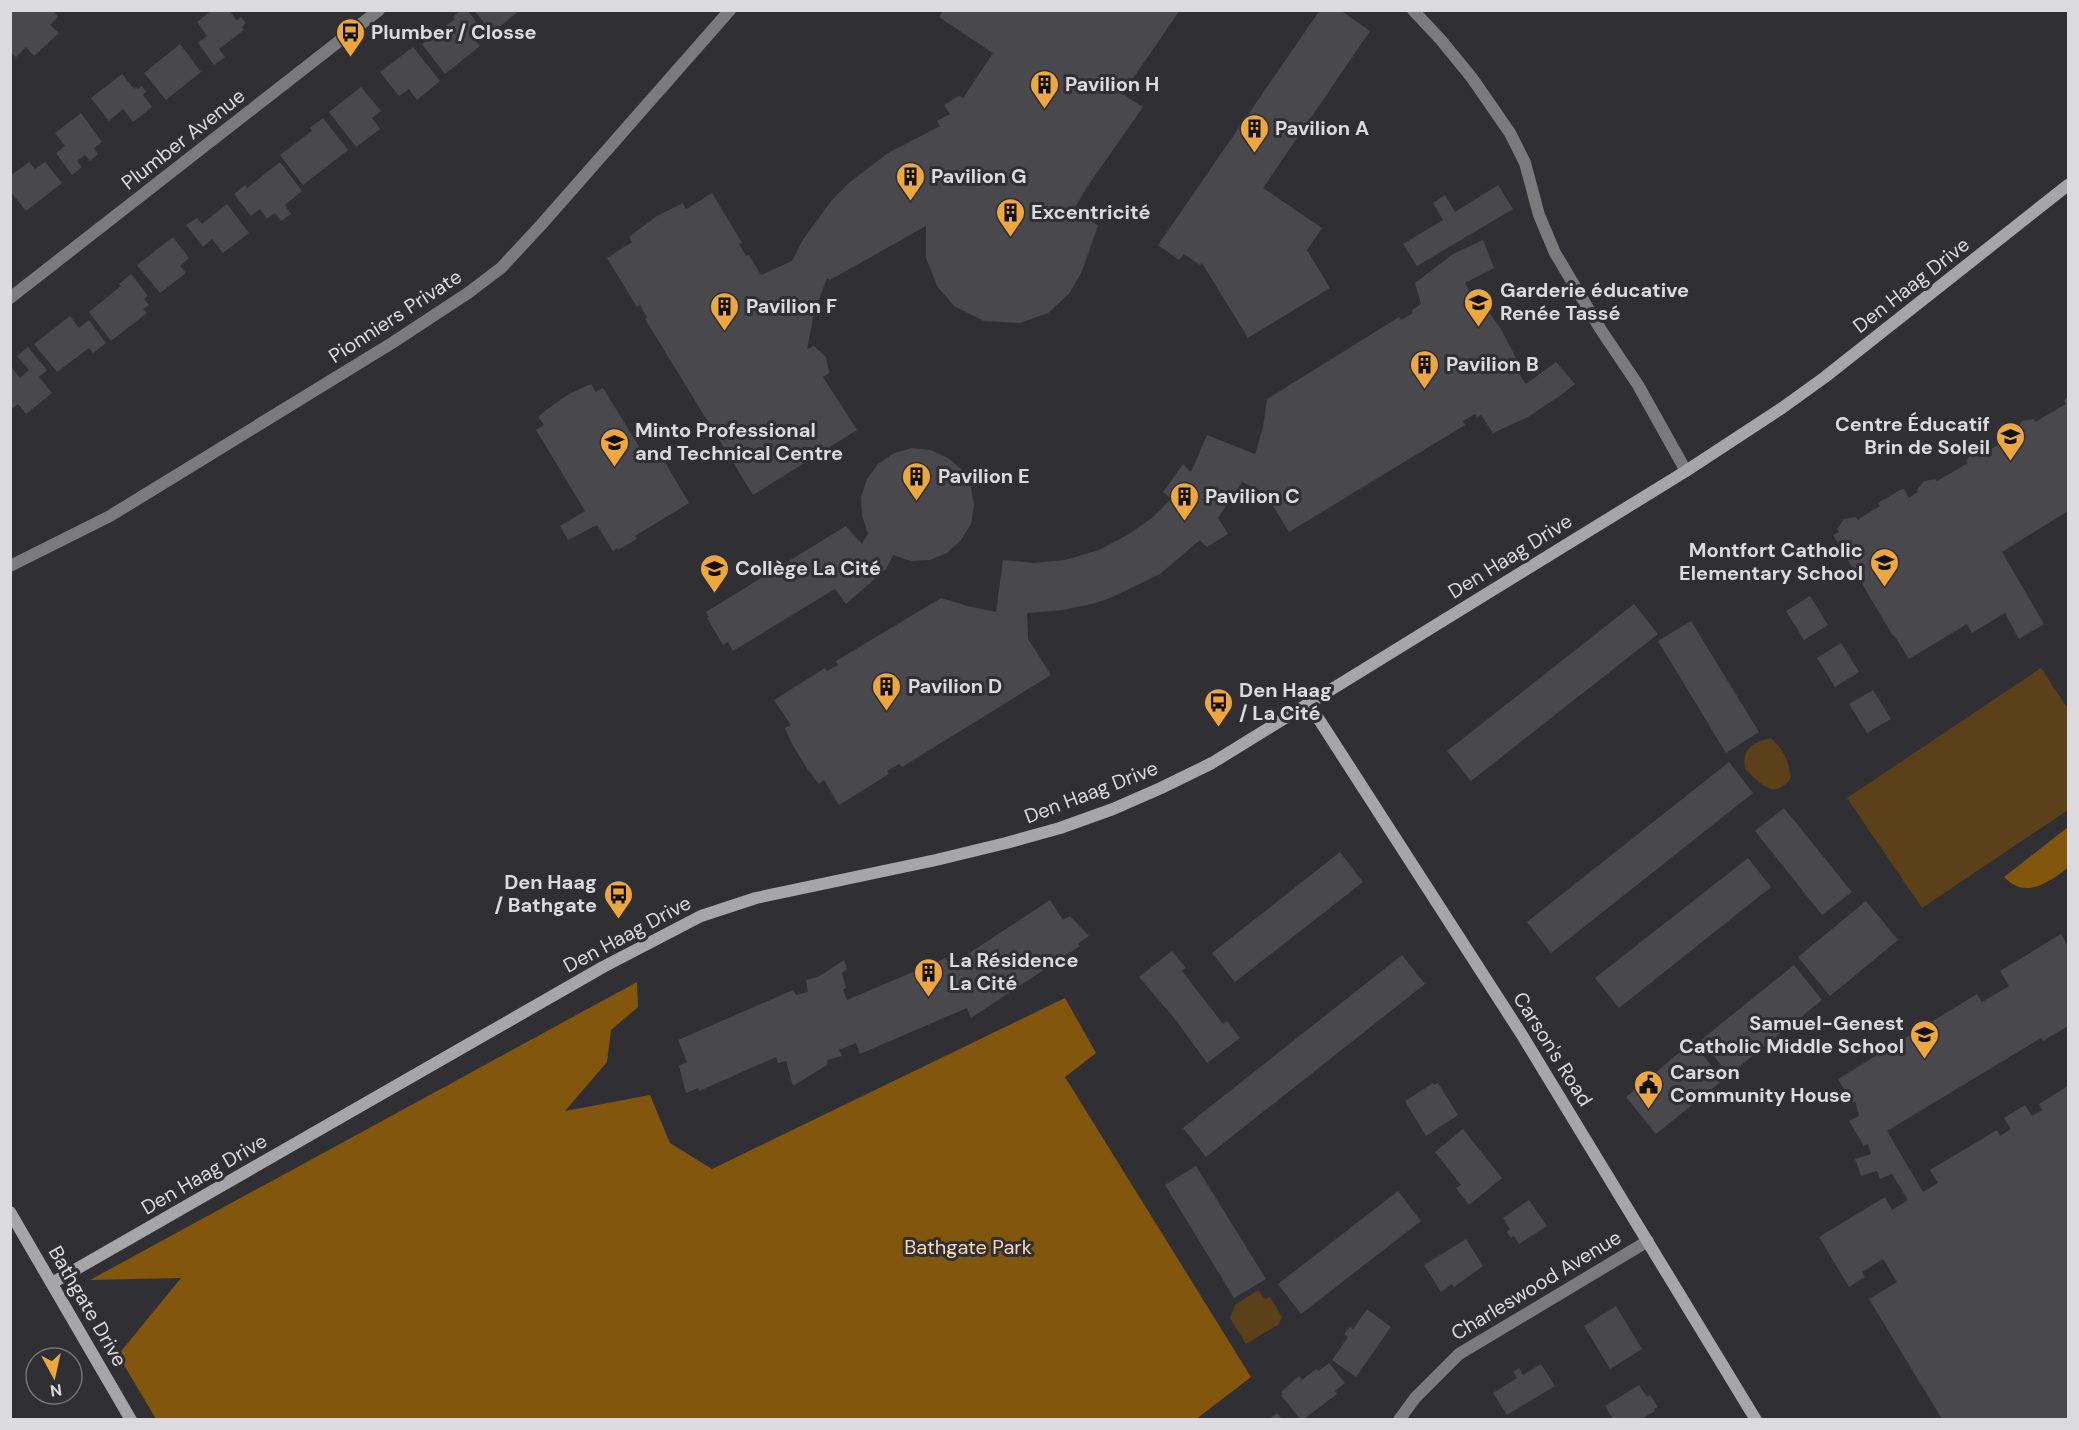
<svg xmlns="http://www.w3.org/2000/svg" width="2079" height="1430" viewBox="0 0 2079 1430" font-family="'DM Sans',sans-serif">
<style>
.green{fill:#5b401a}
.forest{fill:#82560c}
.building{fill:#49484d}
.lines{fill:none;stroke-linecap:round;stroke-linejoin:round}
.street{stroke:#7b7b7d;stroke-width:12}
.secondary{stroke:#a6a5a9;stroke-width:12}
.labels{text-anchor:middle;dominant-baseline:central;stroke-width:6;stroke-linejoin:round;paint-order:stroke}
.poi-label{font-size:20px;font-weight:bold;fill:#dbdadd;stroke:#302f34;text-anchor:start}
.street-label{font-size:20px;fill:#dbdadd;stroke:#302f34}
.park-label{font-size:20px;fill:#f8d9b2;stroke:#302f34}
</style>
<rect width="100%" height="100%" fill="#302f34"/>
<!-- green -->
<g class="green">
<path d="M2041,668l27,41v101l-146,98 -75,-110z"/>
<path d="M1770,738c13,9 19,24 21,39 -16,25 -31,6 -46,-8 -3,-20 7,-26 25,-31z"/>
<path d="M1258,1290l7,9 5,-2 12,20 -3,7 -33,20 -16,-26 5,-13z"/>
</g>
<!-- forest -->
<g class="forest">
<path d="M2068,827v41c-20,14 -42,32 -64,9z"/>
<path d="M637,982l1,25 -27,23 -4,32 -42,49 85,-16 20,48 42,26 353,-171 31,55 -31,24 186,300 -56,43 -1039,-1 -38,-64 63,-77 -91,2z"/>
</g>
<!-- building -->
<g class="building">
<path d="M13,10h40l5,7 -8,8 9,8 -25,23 -8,-9 -10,10 -6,-6v-38z"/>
<path d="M212,10h17l8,11 4,-4 5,6 -4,4 2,3 -25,19 6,8 -11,8 -16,-22 9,-7 -10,-14z"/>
<path d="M461,10h6l15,19 -9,7 7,10 -35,28 -23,-30 33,-25 -2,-2z"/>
<path d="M474,10h46l-28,23z"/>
<path d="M943,10h237l-55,80 -4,-2 -2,4 24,15 -56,80 -13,22 24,17 -16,45 -13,23 -21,19 -28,10 -36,-2 -30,-15 -17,-20 -11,-28v-32l-96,54 -3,-2 -13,35 -7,36 7,-3 12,11 3,16 -6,4 34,53 -104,65 -108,-176 2,-2 -7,-12 -3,2 -30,-49 25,-16 -3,-5 28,-21 26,-13 3,6 26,-16 30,50 -3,1 7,12 3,-1 12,20 31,-14 12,-23 28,-38 18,-18 38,-29 52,-27 -3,-5 13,-7 -6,-9 15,-9 4,2 30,-45 -54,-36z"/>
<path d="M1320,10h20l30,21 -107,157 59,40 -15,22 23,38 -82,50 -46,-75 -2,2 -16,-11 -5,6 -21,-15z"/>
<path d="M180,44l21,28 -35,28 -22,-27z"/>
<path d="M413,47l27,34 -23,19 -8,-11 -10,7 -19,-24z"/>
<path d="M122,74l12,15 2,-2 2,2 4,-3 4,6 -3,3 9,12 -19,15 -10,-13 -14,12 -18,-23z"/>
<path d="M361,87l20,24 -9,7 8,11 -24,18 -27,-35z"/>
<path d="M81,113l21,29 -8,6 4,6 -8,7 -5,-6 -8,6 5,6 -10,8 -16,-22 9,-7 -10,-13z"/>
<path d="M323,118l25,32 -45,35 -23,-30 32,-24 -2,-3z"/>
<path d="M29,162l6,7 10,-7 17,21 -36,28 -16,-20v-15z"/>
<path d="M280,162l22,29 -17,14 6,9 -10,7 -6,-8 -8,6 -7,-10 -9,7 -17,-22 11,-9 2,3z"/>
<path d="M1498,185l15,24 -96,57 -14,-22 40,-24 -10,-17 12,-8 10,17z"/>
<path d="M227,204l22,29 -26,20 -11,-14 -9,8 -17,-22 11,-7 5,6z"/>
<path d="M173,237l16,21 -9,8 6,7 -26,20 -23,-28z"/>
<path d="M1483,240l11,28 -29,15 13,24 5,-3 18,25 15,29 -6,3 16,23 30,-22 19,22 -14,11 -33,22 -35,16 -12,-18 -4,2 -2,-3 -12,7 2,4 -176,107 -24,-39 -23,-11 -24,36 10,16 -21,13 -7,-7 -40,34 -45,22 -19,7 -33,7 -36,3 1,26 23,36 -149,92 -3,-3 -12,7 2,3 -50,31 -15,-25 -5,4 -11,-14 -16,-26 -7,-16 6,-3 -17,-25 51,-32 2,3 11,-6 -2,-4 105,-63 27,8 28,6 7,-52 31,3 31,-3 34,-10 30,-16 24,-17 18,-18 -8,-7 20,-28 8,8 16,-37 48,19 8,-27 4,-28 132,-82 2,3 12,-7 -1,-3 9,-6 -6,-21 38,-29z"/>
<path d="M131,274l17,22 -4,3 5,6 -6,4 4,4 -36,28 -22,-29 32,-26 -2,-2z"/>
<path d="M70,316l9,12 10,-8 17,23 -13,10 -4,-5 -32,24 -23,-28z"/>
<path d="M28,347l19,23 -8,7 13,16 -26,21 -8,-10 -8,6v-41l2,-1 8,10 9,-8 -12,-14z"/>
<path d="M591,384l5,8 7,-4 45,73 12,-7 29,49 -54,33 2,3 -19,11 -1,-2 -4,3 -16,-26 -29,15 -8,-14 25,-15 -49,-81 8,-5 -6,-8 8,-7 23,-16z"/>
<path d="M2068,395v116l-66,41 42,72 -25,15 -14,-26 -33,20 -5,-9 -58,35 -15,-24 -1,1 -60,-101 6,-3 -2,-3 7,-10 12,-2 1,3 23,-14 -2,-3 22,-13 4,-1 5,9 9,-6 -1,-2 7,-9 12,-2 1,2 31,-18 -2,-2 7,-10 12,-2 1,3 30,-18 -1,-3 7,-10 12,-2 1,3 31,-18 -2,-3z"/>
<path d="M912,448l19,2 17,8 14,12 9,17 3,18 -3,19 -10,16 -14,13 -17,7 -19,1 -18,-6 -7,14 -40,35 -11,-15 -102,62 -5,-9 -5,3 -16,-27 2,-1 -3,-5 140,-86 16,18 6,-11 -6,-17 -1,-19 6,-18 11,-15 16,-11z"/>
<path d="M1810,596l18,29 -24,15 -18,-29z"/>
<path d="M1634,604l24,30 -187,147 -24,-30z"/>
<path d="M1691,621l68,111 -33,21 -68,-112z"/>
<path d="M1841,643l18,29 -24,15 -18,-29z"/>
<path d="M1873,690l18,29 -24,14 -18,-29z"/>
<path d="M1729,762l24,31 -202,160 -24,-31z"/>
<path d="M1784,808l68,84 -30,23 -67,-84z"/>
<path d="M1340,852l23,30 -128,100 -23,-29z"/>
<path d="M1748,858l23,29 -152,121 -24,-30z"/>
<path d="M1050,900l13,20 7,-4 19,20 -11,8 2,2 -109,72 -4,-10 -107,46 -4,-11 -17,7 3,6 -15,4v5l-34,21 -7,-25 -8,2 -2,-6 -77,34 -1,-3 -12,5 -7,-27 8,-4 -9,-22 115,-50 3,5 12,-3 -2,-12 12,-3 26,-17 3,9 -5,4 4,15 -3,2 4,10 99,-42 4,10 13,-8 -1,-2z"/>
<path d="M1866,901l32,39 -68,56 -32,-39z"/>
<path d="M2061,934l7,12v80l-25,15 -2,-3 -154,93 36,61 15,-9 -8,-13 67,-40 3,6 11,-7 -7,-11 21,-13 7,11 10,-6 -3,-6 29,-18v333h-126l-73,-120 28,-17 -14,-23 -21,13 3,5 -16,10 -30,-50 66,-40 7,13 16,-10 -16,-26 -12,5 -3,-8 -16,5 -6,-17 16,-5 -3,-10 -4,2 -15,-25 10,-5 -4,-15 -3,2 -14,-24 139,-85 5,8 27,-16 -9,-15z"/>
<path d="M1172,951l14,17 -4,3 41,53 4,-3 13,17 -33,25 -32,-44 -36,-42z"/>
<path d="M1402,955l23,29 -219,173 -23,-29z"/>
<path d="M1794,965l28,35 -93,75 -28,-35z"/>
<path d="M1692,1042l31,38 -67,54 -30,-37z"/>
<path d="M1433,1083l1,2 4,-2 20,32 -32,21 -21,-35z"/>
<path d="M1463,1129l39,49 -33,27 -13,-17 5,-3 -26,-33z"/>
<path d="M1196,1166l70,113 -32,19 -69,-113z"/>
<path d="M1398,1191l23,30 -120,93 -23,-30z"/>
<path d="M1529,1200l18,26 -28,18 -5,-8 -3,2 -4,-6 3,-3 -7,-11z"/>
<path d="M1466,1239l17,27 -29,21 -2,-3 -11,8 -17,-27z"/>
<path d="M1616,1306l26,43 -32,20 -26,-43z"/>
<path d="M1367,1309l24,18 -35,50 -24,-17 16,-23 -4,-3 6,-7 3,2z"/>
<path d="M1329,1363l16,20 -10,8 2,3 -33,25h-4l-19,-24 2,-1 -2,-2 18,-16 3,4 14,-11 3,2z"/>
<path d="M1541,1364l14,22 -48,29 -14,-22 24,-15 -4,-6 6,-4 4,7z"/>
<path d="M1639,1385l8,12 3,-2 8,12 -4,2 1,2 -14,8h-28l-8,-13z"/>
<path d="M1277,1413l5,6h-13z"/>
</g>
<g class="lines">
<!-- street -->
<g class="street">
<path d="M1413,10l28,30 31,38 38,55 15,30 14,52 16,38 46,77 37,55 48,86"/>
<path d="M10,298l369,-288"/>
<path d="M10,566l100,-50 282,-173 76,-50 33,-25 40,-43 189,-215"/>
<path d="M1399,1420l16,-22 44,-44 189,-113"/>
</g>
<!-- secondary -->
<g class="secondary">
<path d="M1309,704l213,331 234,385"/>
<path d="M10,1212l121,208"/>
<path d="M52,1283l551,-316 98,-51 55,-18 180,-38 70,-17 54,-15 53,-19 48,-21 51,-25 474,-292 96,-63 43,-31 243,-192"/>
</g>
</g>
<!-- icons -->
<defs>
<symbol id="bus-pin" viewBox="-11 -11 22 30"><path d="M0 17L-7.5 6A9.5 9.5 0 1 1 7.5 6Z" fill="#eea73c" stroke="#302f34"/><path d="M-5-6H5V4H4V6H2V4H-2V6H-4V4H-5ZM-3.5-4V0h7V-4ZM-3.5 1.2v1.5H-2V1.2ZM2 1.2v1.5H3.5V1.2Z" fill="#111"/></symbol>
<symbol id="building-pin" viewBox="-11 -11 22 30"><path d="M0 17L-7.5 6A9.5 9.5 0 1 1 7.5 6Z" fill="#eea73c" stroke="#302f34"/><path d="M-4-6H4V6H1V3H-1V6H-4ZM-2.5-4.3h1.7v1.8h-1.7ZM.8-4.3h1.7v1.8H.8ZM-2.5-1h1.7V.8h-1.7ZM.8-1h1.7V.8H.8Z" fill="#111"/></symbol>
<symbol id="school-pin" viewBox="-11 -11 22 30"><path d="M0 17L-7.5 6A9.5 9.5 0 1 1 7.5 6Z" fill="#eea73c" stroke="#302f34"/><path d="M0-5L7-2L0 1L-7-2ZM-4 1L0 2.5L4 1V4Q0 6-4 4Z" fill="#111"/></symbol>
<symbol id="university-pin" viewBox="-11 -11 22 30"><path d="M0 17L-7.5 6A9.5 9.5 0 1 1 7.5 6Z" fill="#eea73c" stroke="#302f34"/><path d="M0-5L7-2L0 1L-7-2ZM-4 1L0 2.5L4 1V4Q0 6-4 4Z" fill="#111"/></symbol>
<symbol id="civic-pin" viewBox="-11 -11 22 30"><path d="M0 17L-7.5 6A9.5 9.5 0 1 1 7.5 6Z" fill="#eea73c" stroke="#302f34"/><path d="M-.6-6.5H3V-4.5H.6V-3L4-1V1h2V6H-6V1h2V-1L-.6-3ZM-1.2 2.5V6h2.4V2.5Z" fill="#111"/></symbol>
</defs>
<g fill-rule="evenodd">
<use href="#bus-pin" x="334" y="16" width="33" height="45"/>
<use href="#building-pin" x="1028" y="68" width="33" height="45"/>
<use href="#building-pin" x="1238" y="112" width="33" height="45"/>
<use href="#building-pin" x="894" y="160" width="33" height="45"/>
<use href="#building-pin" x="994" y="196" width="33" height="45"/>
<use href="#school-pin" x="1462" y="286" width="33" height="45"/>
<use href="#building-pin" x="708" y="290" width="33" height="45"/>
<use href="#building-pin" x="1408" y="348" width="33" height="45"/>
<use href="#school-pin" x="1994" y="420" width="33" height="45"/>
<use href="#school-pin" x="598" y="426" width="33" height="45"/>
<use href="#building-pin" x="900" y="460" width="33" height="45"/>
<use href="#building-pin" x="1168" y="480" width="33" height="45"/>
<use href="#school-pin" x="1868" y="546" width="33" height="45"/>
<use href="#university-pin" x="698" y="552" width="33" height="45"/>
<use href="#building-pin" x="870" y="670" width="33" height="45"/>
<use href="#bus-pin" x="1202" y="686" width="33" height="45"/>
<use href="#bus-pin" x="602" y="878" width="33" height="45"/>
<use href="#building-pin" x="912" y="956" width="33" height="45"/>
<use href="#school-pin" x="1908" y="1018" width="33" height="45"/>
<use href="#civic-pin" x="1632" y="1068" width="33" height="45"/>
</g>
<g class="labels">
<!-- poi labels -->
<g class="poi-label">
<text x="371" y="32">Plumber / Closse</text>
<text x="1065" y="84">Pavilion H</text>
<text x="1275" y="128">Pavilion A</text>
<text x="931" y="176">Pavilion G</text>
<text x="1031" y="212">Excentricité</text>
<text x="1500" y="290">Garderie éducative<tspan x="1500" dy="23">Renée Tassé</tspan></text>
<text x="746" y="306">Pavilion F</text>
<text x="1446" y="364">Pavilion B</text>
<text x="1990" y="424" text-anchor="end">Centre Éducatif<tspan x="1990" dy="23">Brin de Soleil</tspan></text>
<text x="635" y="430">Minto Professional<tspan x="635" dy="23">and Technical Centre</tspan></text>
<text x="938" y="476">Pavilion E</text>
<text x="1205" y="496">Pavilion C</text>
<text x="1863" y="550" text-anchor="end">Montfort Catholic<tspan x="1863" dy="23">Elementary School</tspan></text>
<text x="735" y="568">Collège La Cité</text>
<text x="908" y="686">Pavilion D</text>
<text x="1239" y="690">Den Haag<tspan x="1239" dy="23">/ La Cité</tspan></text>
<text x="597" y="882" text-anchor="end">Den Haag<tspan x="597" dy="23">/ Bathgate</tspan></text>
<text x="949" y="960">La Résidence<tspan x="949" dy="23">La Cité</tspan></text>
<text x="1904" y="1023" text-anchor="end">Samuel-Genest<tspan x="1904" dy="23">Catholic Middle School</tspan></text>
<text x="1670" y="1072">Carson<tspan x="1670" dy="23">Community House</tspan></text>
</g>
<!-- street labels -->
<g class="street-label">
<text transform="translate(183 139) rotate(-38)">Plumber Avenue</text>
<text transform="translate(1911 285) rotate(-38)">Den Haag Drive</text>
<text transform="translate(395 316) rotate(-33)">Pionniers Private</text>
<text transform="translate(1510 556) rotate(-32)">Den Haag Drive</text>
<text transform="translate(1091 792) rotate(-21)">Den Haag Drive</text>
<text transform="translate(627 934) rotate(-28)">Den Haag Drive</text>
<text transform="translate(1553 1049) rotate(58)">Carson's Road</text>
<text transform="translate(204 1174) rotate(-30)">Den Haag Drive</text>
<text transform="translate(1536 1285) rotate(-31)">Charleswood Avenue</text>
<text transform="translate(88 1306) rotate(60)">Bathgate Drive</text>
</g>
<!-- park labels -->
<g class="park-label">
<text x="968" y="1247">Bathgate Park</text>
</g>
</g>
<!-- border -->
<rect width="2079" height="1430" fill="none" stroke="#dbdadd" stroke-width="24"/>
<!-- north arrow -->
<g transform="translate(54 1376) rotate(172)"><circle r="28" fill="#302f34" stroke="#747378" stroke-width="1.5"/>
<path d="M0-4.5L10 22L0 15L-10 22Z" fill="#eea73c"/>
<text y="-9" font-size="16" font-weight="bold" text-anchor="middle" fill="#dbdadd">N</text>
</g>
</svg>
